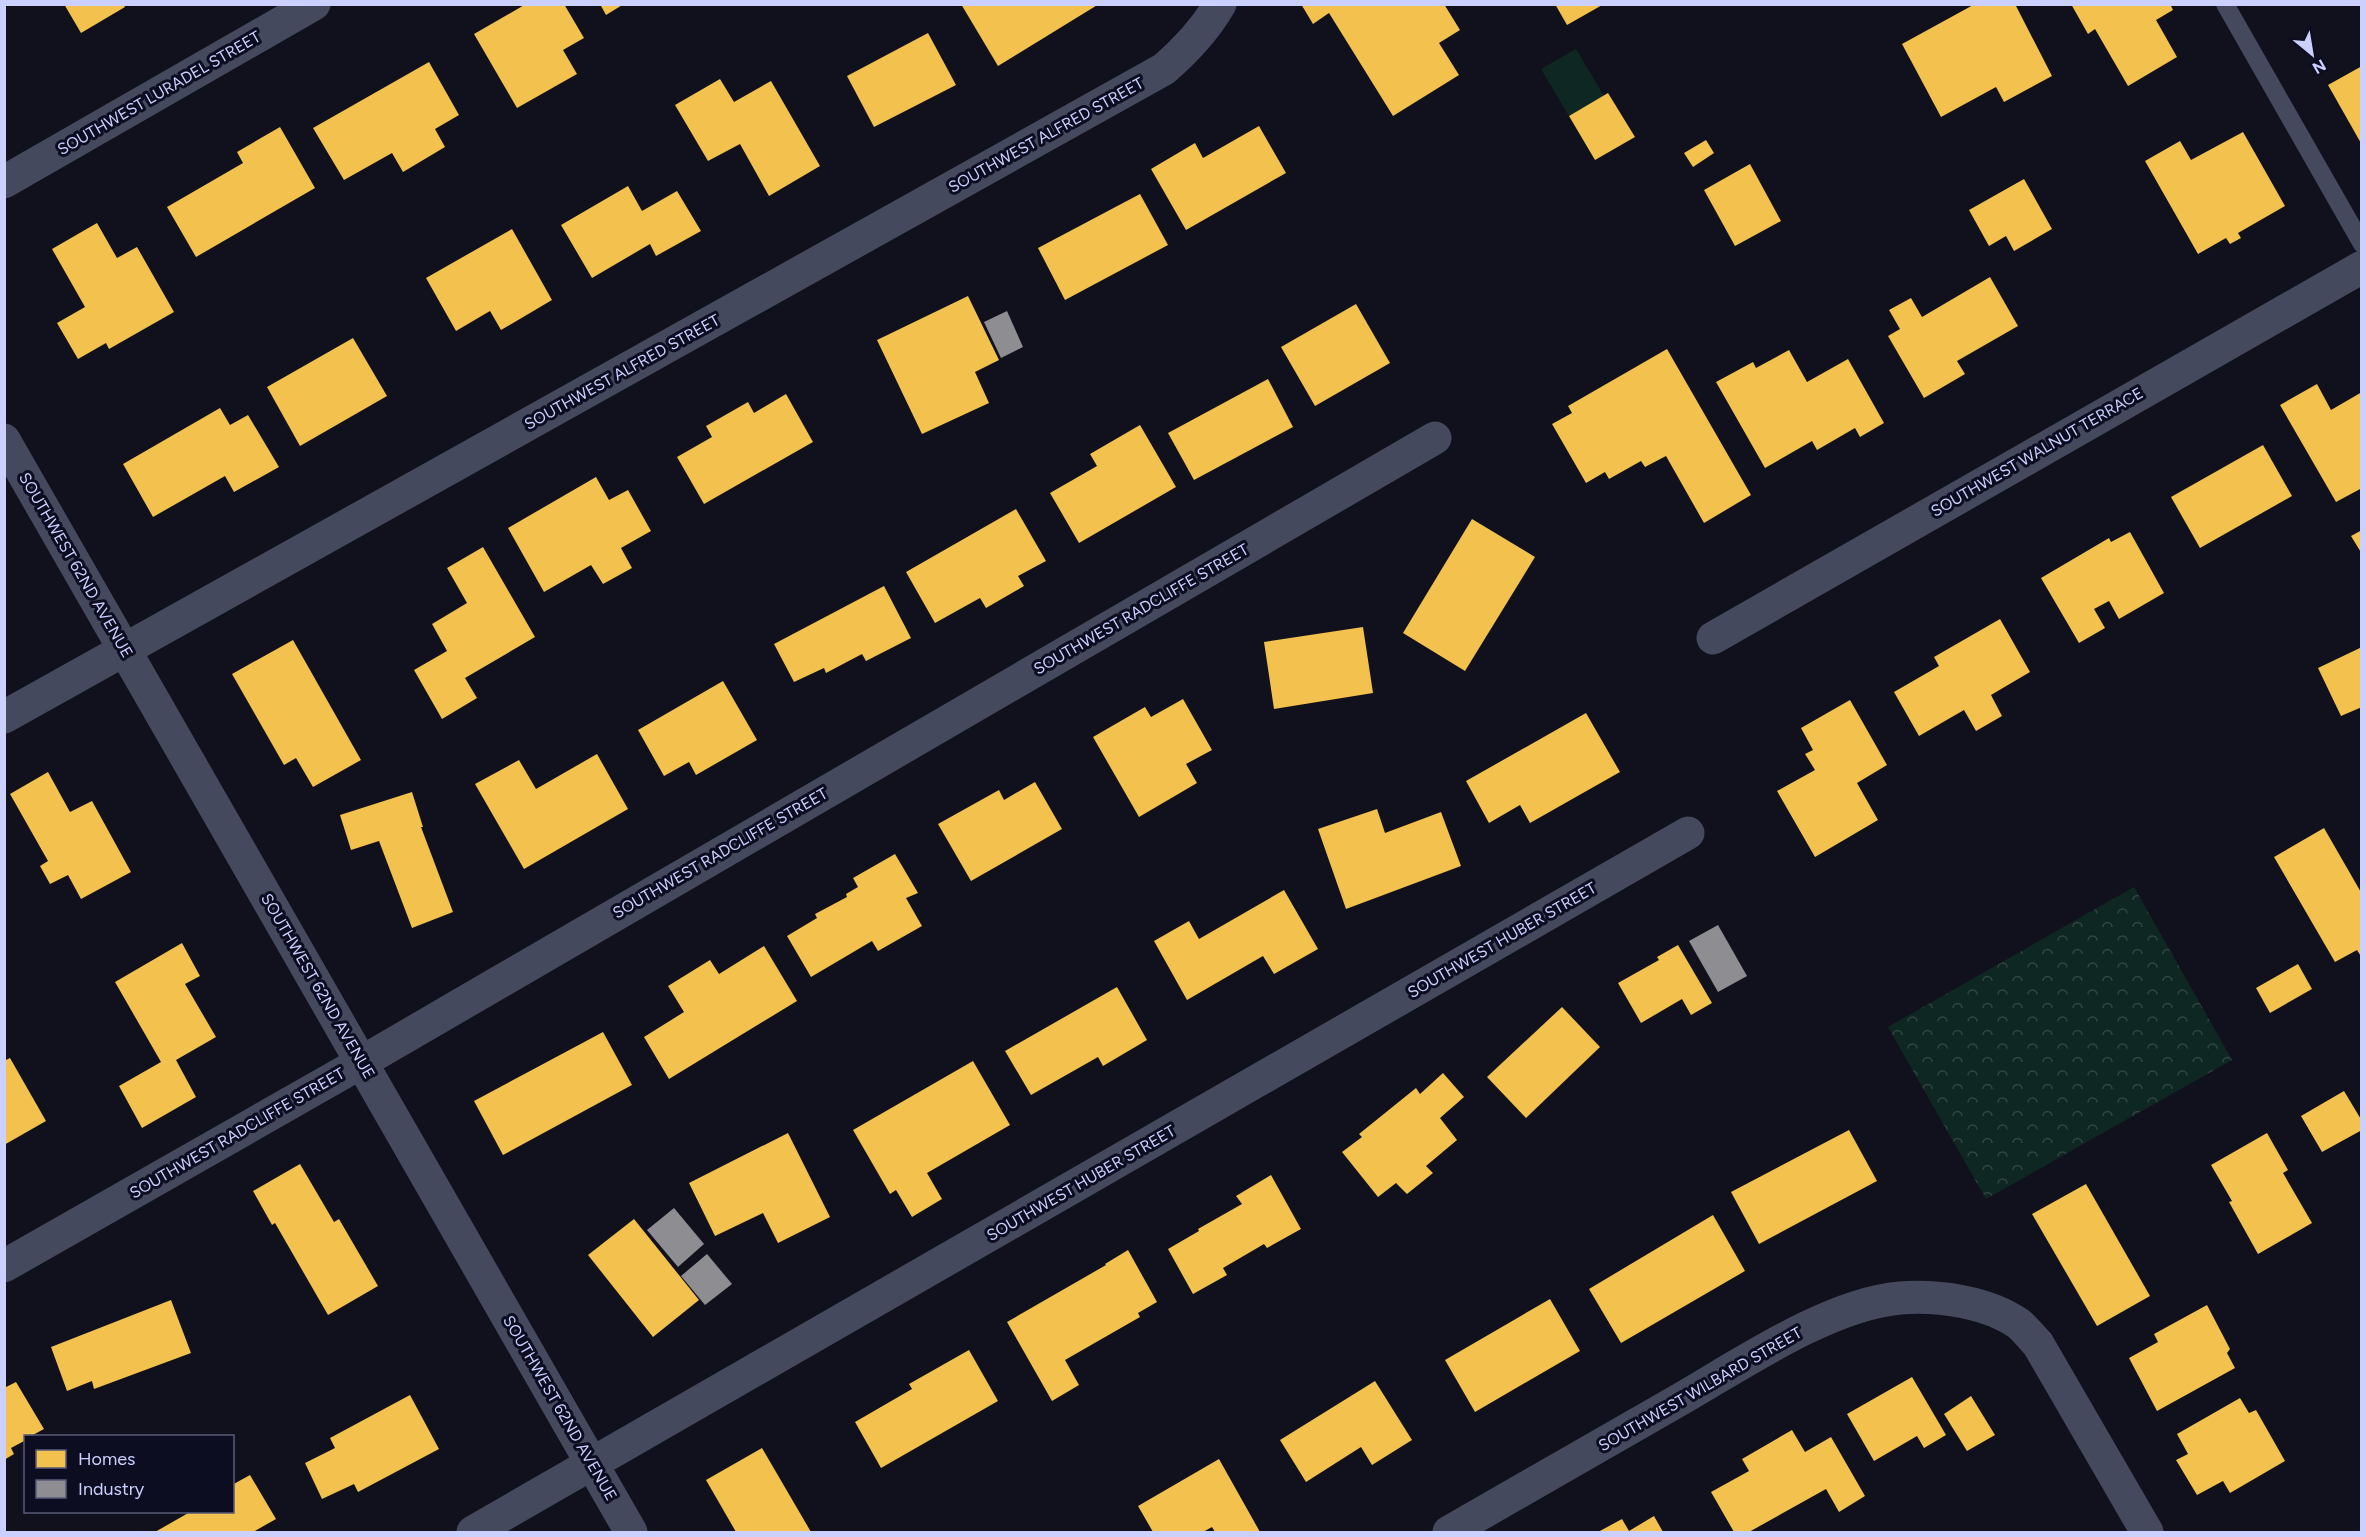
<svg xmlns="http://www.w3.org/2000/svg" width="2366" height="1537" viewBox="0 0 2366 1537" font-family="Figtree,sans-serif">
<style>
.forest{fill:url(#forest-crowns)}
.park{fill:#0f2722}
.homes{fill:#f2c14e}
.industry{fill:#8d8d92}
.lines{fill:none;stroke-linecap:round;stroke-linejoin:round}
.service{stroke:#45495d;stroke-width:18}
.minor{stroke:#45495d;stroke-width:33}
.tertiary{stroke:#45495d;stroke-width:33}
.labels{text-anchor:middle;dominant-baseline:central;stroke-width:6;stroke-linejoin:round;paint-order:stroke}
.street-label{font-size:16px;fill:#cbd0ff;stroke:#0c0d20}
</style>
<defs>
<pattern id="forest-crowns" width="20" height="18" patternUnits="userSpaceOnUse" patternTransform="scale(1.5)"><rect width="20" height="18" fill="#0f2722"/><path d="M2 6a3 3 0 1 1 6 0M12 15a3 3 0 1 1 6 0" fill="none" stroke="#314543"/></pattern>
</defs>
<rect width="100%" height="100%" fill="#10111c"/>
<!-- forest -->
<path class="forest" d="M2134,887l98,173 -246,139 -98,-172z"/>
<!-- park -->
<path class="park" d="M1576,49l28,47 -35,20 -28,-47z"/>
<!-- homes -->
<g class="homes">
<path d="M64,4h59l2,3 -44,26z"/>
<path d="M526,4h38l20,34 -21,12 14,24 -60,34 -43,-74z"/>
<path d="M600,4h24l-18,11z"/>
<path d="M961,4h138l-101,62z"/>
<path d="M1301,4h143l16,26 -21,13 20,32 -66,41 -64,-103 -16,11z"/>
<path d="M1555,4h49l-37,21z"/>
<path d="M1975,4h40l37,72 -48,26 -8,-15 -55,30 -39,-73z"/>
<path d="M2071,4h99l3,6 -17,10 21,37 -49,29 -33,-57 -7,5z"/>
<path d="M928,33l28,52 -82,42 -27,-51z"/>
<path d="M429,62l30,53 -24,14 10,18 -42,25 -11,-19 -48,27 -31,-52z"/>
<path d="M2362,66v79l-34,-60z"/>
<path d="M720,79l14,23 37,-21 49,85 -51,30 -29,-52 -32,17 -33,-56z"/>
<path d="M1608,93l27,44 -40,23 -26,-44z"/>
<path d="M1259,126l27,47 -100,57 -35,-61 44,-26 8,15z"/>
<path d="M280,127l35,61 -119,69 -29,-50 76,-44 -6,-11z"/>
<path d="M2243,132l42,74 -47,27 3,5 -11,6 -4,-6 -28,16 -53,-93 35,-20 11,19z"/>
<path d="M1706,140l8,13 -21,14 -9,-14z"/>
<path d="M1750,164l31,57 -46,25 -31,-56z"/>
<path d="M2024,179l28,50 -38,22 -8,-15 -17,10 -20,-36z"/>
<path d="M628,186l14,25 35,-20 24,40 -45,25 -6,-12 -58,34 -31,-53z"/>
<path d="M1140,194l28,51 -103,55 -27,-52z"/>
<path d="M97,223l20,35 20,-11 37,65 -65,37 -3,-6 -28,16 -21,-36 28,-16 -33,-58z"/>
<path d="M512,229l40,71 -51,30 -11,-19 -34,20 -30,-53z"/>
<path d="M1990,277l28,49 -61,35 8,13 -41,24 -36,-62 12,-7 -11,-19 22,-12 11,19z"/>
<path d="M968,296l31,64 -24,12 14,31 -67,31 -45,-94z"/>
<path d="M1356,304l34,59 -75,43 -34,-59z"/>
<path d="M353,338l34,58 -87,50 -33,-59z"/>
<path d="M1667,349l84,146 -47,28 -38,-67 -21,11 -4,-6 -32,18 -4,-7 -19,11 -34,-59 20,-11 -4,-7z"/>
<path d="M1789,350l18,32 41,-23 36,64 -24,14 -5,-9 -38,22 -5,-9 -47,27 -49,-86 37,-20 3,6z"/>
<path d="M1268,379l25,48 -99,53 -26,-47z"/>
<path d="M2317,384l14,26 31,-18v96l-26,14 -56,-97z"/>
<path d="M786,394l27,48 -109,62 -27,-47 35,-20 -6,-11 42,-24 6,11z"/>
<path d="M220,408l10,17 18,-10 31,52 -45,25 -9,-16 -72,41 -30,-53z"/>
<path d="M1140,425l36,62 -97,56 -29,-50 47,-27 -7,-12z"/>
<path d="M2263,445l29,51 -92,52 -29,-51z"/>
<path d="M596,477l13,23 19,-10 23,41 -30,17 11,20 -29,16 -12,-19 -47,27 -36,-64z"/>
<path d="M1016,509l30,52 -28,15 6,10 -38,22 -6,-10 -45,25 -29,-51z"/>
<path d="M1472,519l63,38 -70,114 -62,-38z"/>
<path d="M2362,530v24l-11,-18z"/>
<path d="M2130,532l34,61 -45,26 -10,-18 -15,8 11,19 -26,15 -38,-65 68,-40 2,4z"/>
<path d="M483,547l52,90 -70,41 12,20 -35,21 -28,-49 33,-19 -15,-27 35,-21 -20,-35z"/>
<path d="M884,586l27,52 -45,23 -4,-7 -36,19 -2,-5 -30,14 -20,-38z"/>
<path d="M2000,619l30,53 -39,23 11,21 -26,15 -12,-21 -45,26 -25,-44 45,-26 -5,-9z"/>
<path d="M1363,627l10,66 -99,16 -10,-67z"/>
<path d="M293,640l68,120 -48,27 -17,-29 -12,7 -52,-91z"/>
<path d="M2362,647v60l-21,9 -23,-48z"/>
<path d="M723,681l34,59 -61,35 -7,-13 -25,14 -26,-46z"/>
<path d="M1183,699l29,51 -26,14 11,19 -58,34 -46,-80 52,-30 6,10z"/>
<path d="M1850,700l37,65 -30,18 21,37 -63,37 -38,-66 38,-21 -10,-16 8,-4 -12,-22z"/>
<path d="M1586,713l34,59 -90,51 -10,-18 -31,18 -23,-42z"/>
<path d="M597,754l31,55 -104,60 -49,-85 44,-24 17,29z"/>
<path d="M48,772l22,40 22,-11 39,71 -50,27 -13,-24 -18,9 -10,-18 8,-5 -38,-67z"/>
<path d="M1035,782l27,47 -91,52 -33,-57 61,-34 5,10z"/>
<path d="M412,792l11,35h-2l32,85 -41,16 -33,-87 -28,9 -11,-35z"/>
<path d="M1377,809l8,24 56,-21 20,54 -115,43 -28,-80z"/>
<path d="M2324,828l38,66v64l-5,-8 -22,12 -61,-105z"/>
<path d="M895,854l23,39 -12,5 16,28 -44,25 -6,-10 -61,36 -24,-41 30,-18 -2,-4 32,-17 -1,-3 12,-7 -5,-9z"/>
<path d="M1284,890l34,59 -44,25 -11,-18 -76,44 -33,-59 35,-20 10,18z"/>
<path d="M182,943l18,33 -15,8 31,53 -40,23 20,37 -54,31 -23,-42 42,-24 -46,-80z"/>
<path d="M1678,945l34,58 -21,12 -9,-16 -41,24 -23,-40 41,-23 -2,-3z"/>
<path d="M764,946l33,55 -128,78 -25,-42 40,-25 -16,-26 42,-26 9,14z"/>
<path d="M2298,964l14,25 -42,24 -14,-25z"/>
<path d="M1117,987l30,53 -44,26 -5,-9 -67,38 -26,-44z"/>
<path d="M1562,1007l38,40 -74,71 -39,-41z"/>
<path d="M603,1032l29,53 -129,70 -29,-54z"/>
<path d="M10,1058l36,63 -42,24v-84z"/>
<path d="M973,1061l37,64 -83,48 15,26 -30,18 -16,-27 -6,4 -37,-64z"/>
<path d="M1443,1073l21,24 -24,21 17,22 -31,26 7,7 -26,21 -11,-11 -18,14 -36,-45 20,-15 -3,-3 57,-46 4,6z"/>
<path d="M2344,1091l18,30v9l-40,22 -21,-36z"/>
<path d="M1849,1130l28,51 -118,63 -28,-52z"/>
<path d="M788,1133l42,84 -52,26 -15,-30 -48,23 -26,-53z"/>
<path d="M2267,1133l21,37 -5,3 29,50 -54,31 -29,-52 3,-1 -21,-36z"/>
<path d="M300,1164l34,58 5,-3 39,67 -50,29 -53,-92 -3,2 -19,-34z"/>
<path d="M1271,1175l30,54 -34,19 -3,-4 -41,24 4,7 -34,19 -25,-45 31,-18 -1,-2 44,-25 -6,-8z"/>
<path d="M2086,1184l64,112 -53,30 -65,-112z"/>
<path d="M1713,1215l32,56 -124,72 -32,-54z"/>
<path d="M634,1219l65,81 -46,37 -65,-82z"/>
<path d="M1128,1250l29,52 -19,11 2,4 -75,43 14,25 -27,16 -45,-79 99,-57 -1,-1z"/>
<path d="M1550,1299l30,52 -105,61 -30,-52z"/>
<path d="M171,1300l20,53 -97,36 -2,-8 -25,10 -16,-44z"/>
<path d="M2207,1305l23,44 -3,4 8,15 -78,43 -28,-53 29,-16 -4,-8z"/>
<path d="M969,1350l29,51 -117,67 -26,-46 57,-33 -3,-5z"/>
<path d="M1912,1377l34,58 -22,13 -7,-12 -43,25 -27,-47z"/>
<path d="M1375,1381l37,59 -40,25 -11,-18 -55,35 -26,-42z"/>
<path d="M16,1382l28,47 -13,7h-5v4l-15,8 3,6 -10,6v-72z"/>
<path d="M410,1395l29,54 -81,43 -4,-8 -32,15 -17,-36 30,-15 -5,-10z"/>
<path d="M1971,1396l24,39 -28,16 -23,-37z"/>
<path d="M2240,1398l9,15 7,-3 29,51 -55,32 -7,-12 -26,14 -21,-35 12,-6 -11,-20z"/>
<path d="M1792,1430l13,22 26,-15 34,59 -26,16 -13,-23 -77,43h-15l-23,-40 38,-21 -7,-12z"/>
<path d="M762,1448l49,84h-75l-30,-52z"/>
<path d="M1219,1459l41,73h-45l-3,-5 -9,5h-50l-15,-26z"/>
<path d="M250,1475l26,44 -23,13h-98l35,-20h42v-27z"/>
<path d="M1654,1516l9,16h-65l24,-13 7,12z"/>
</g>
<!-- industry -->
<g class="industry">
<path d="M1007,311l16,36 -22,11 -17,-36z"/>
<path d="M1718,925l29,51 -29,16 -29,-51z"/>
<path d="M674,1208l30,36 -26,23 -31,-37z"/>
<path d="M707,1254l25,30 -27,21 -24,-29z"/>
</g>
<g class="lines">
<!-- service -->
<path class="service" d="M2225,4l137,240"/>
<!-- minor -->
<g class="minor">
<path d="M4,182l310,-178"/>
<path d="M1713,638l649,-371"/>
<path d="M4,717l1160,-648c22,-19 41,-39 56,-65"/>
<path d="M4,1266l358,-204 1073,-624"/>
<path d="M473,1532l1215,-699"/>
<path d="M1449,1532c79,-45 158,-91 237,-136 60,-35 145,-92 214,-98 38,-3 88,4 119,26 7,6 13,14 19,20l109,188"/>
</g>
<!-- tertiary -->
<path class="tertiary" d="M4,440l627,1092"/>
</g>
<g class="labels">
<!-- street labels -->
<g class="street-label">
<text transform="translate(159 93) rotate(-30)">SOUTHWEST LURADEL STREET</text>
<text transform="translate(1046 135) rotate(-29)">SOUTHWEST ALFRED STREET</text>
<text transform="translate(622 372) rotate(-29)">SOUTHWEST ALFRED STREET</text>
<text transform="translate(2037 452) rotate(-30)">SOUTHWEST WALNUT TERRACE</text>
<text transform="translate(76 565) rotate(60)">SOUTHWEST 62ND AVENUE</text>
<text transform="translate(1141 609) rotate(-30)">SOUTHWEST RADCLIFFE STREET</text>
<text transform="translate(720 853) rotate(-30)">SOUTHWEST RADCLIFFE STREET</text>
<text transform="translate(1502 940) rotate(-30)">SOUTHWEST HUBER STREET</text>
<text transform="translate(318 986) rotate(60)">SOUTHWEST 62ND AVENUE</text>
<text transform="translate(237 1133) rotate(-30)">SOUTHWEST RADCLIFFE STREET</text>
<text transform="translate(1081 1183) rotate(-30)">SOUTHWEST HUBER STREET</text>
<text transform="translate(1700 1389) rotate(-30)">SOUTHWEST WILBARD STREET</text>
<text transform="translate(560 1408) rotate(60)">SOUTHWEST 62ND AVENUE</text>
</g>
</g>
<!-- border -->
<rect width="2366" height="1537" fill="none" stroke="#cbd0ff" stroke-width="12"/>
<!-- legend -->
<rect x="24" y="1435" width="210" height="78" fill="#0c0d20" stroke="#585b79" stroke-width="1.5"/>
<rect x="36" y="1450" width="30" height="18" fill="#f2c14e" stroke="#585b79" stroke-width="1.5"/>
<text x="78" y="1465" font-size="18" fill="#cbd0ff">Homes</text>
<rect x="36" y="1480" width="30" height="18" fill="#8d8d92" stroke="#585b79" stroke-width="1.5"/>
<text x="78" y="1495" font-size="18" fill="#cbd0ff">Industry</text>
<!-- north arrow -->
<g transform="translate(2312 54) rotate(150)" stroke="#0c0d20" stroke-width="4.5" paint-order="stroke">
<path d="M0-4.5L10 22L0 15L-10 22Z" fill="#cbd0ff"/>
<text y="-9" font-size="16" font-weight="bold" text-anchor="middle" fill="#cbd0ff">N</text>
</g>
</svg>
